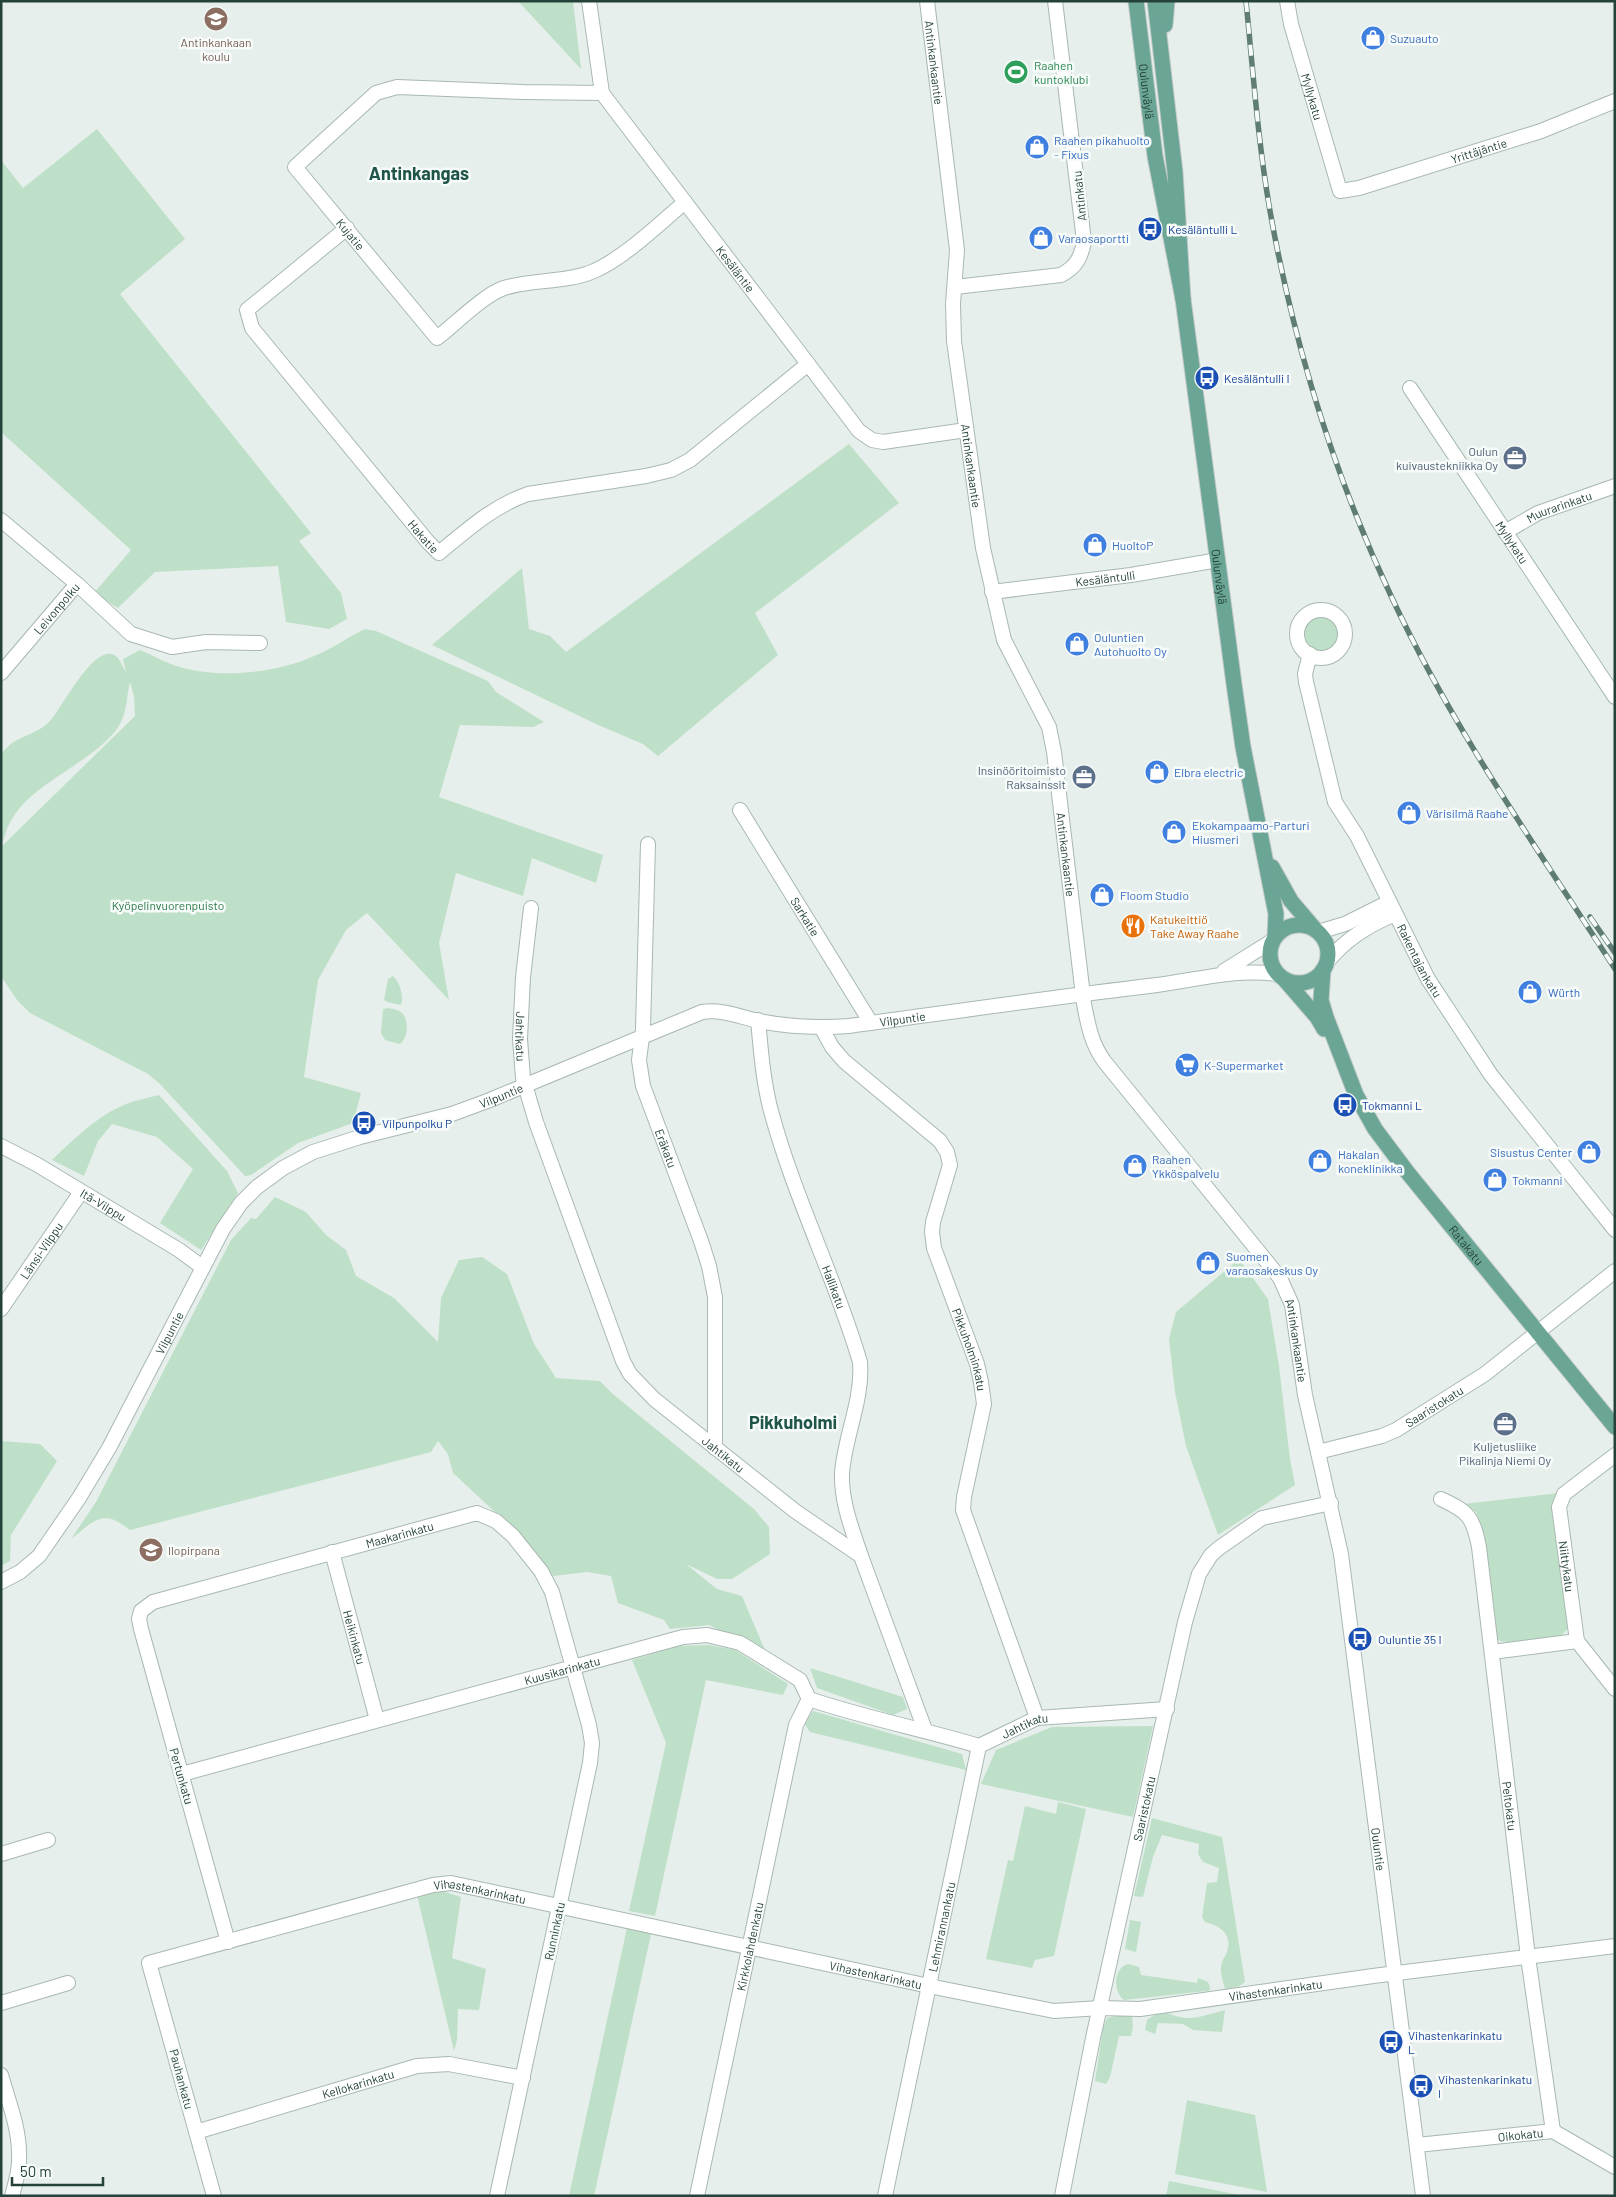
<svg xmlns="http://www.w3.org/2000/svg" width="1616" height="2197" viewBox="0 0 1616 2197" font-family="Barlow,sans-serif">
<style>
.green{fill:#bfe0c8}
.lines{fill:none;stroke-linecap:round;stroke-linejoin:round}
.minor-casing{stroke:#a8b8b2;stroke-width:16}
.major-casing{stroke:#c2cac8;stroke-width:17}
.minor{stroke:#fff;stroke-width:14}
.major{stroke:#6aa596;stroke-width:15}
.rail-casing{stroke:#5f7d75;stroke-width:5.5}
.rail{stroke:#f7fbf9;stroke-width:4;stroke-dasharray:11;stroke-linecap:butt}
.labels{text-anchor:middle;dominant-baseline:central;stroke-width:5;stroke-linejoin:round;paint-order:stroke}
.shop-label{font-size:12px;fill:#366cbe;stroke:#f7fbf9;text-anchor:start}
.education-label{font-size:12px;fill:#785e54;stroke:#f7fbf9}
.street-label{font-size:12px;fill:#24423a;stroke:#f7fbf9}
.leisure-label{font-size:12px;fill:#27864d;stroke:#f7fbf9;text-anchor:start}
.transit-label{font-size:12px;fill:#164399;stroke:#f7fbf9;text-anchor:start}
.service-label{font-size:12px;fill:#4e5e75;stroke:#f7fbf9;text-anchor:end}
.park-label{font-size:12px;fill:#2d7a4b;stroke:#f7fbf9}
.food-label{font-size:12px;fill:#c56008;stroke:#f7fbf9;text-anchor:start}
.district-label{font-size:18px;font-weight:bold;fill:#1f5548;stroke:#f7fbf9}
</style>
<rect width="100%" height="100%" fill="#e6efeb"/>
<!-- green -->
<g class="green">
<path d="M518,1h55l8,68z"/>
<path d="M97,129l88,110 -65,55 191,239 -12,8 42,52 6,26 -18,10 -43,-7 -8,-56 -123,6 -37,36 -24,-15 37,-43 -130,-118v-272l22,28z"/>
<path d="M849,444l50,59 -144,110 23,42 -120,101 -15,-12 -47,-20 -164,-79 90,-77 7,61 21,7 16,16z"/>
<circle cx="1321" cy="634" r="17"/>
<path d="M365,629l11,2 112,50 8,11 48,30 -11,5 -73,-2 -21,72 164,58 -7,28 -64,-25 -9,38 -67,-23 -17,70 10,57 -82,-87 -21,17 -28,50 -14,97 57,16 -8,30 -55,20 -47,32 -6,1 -85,-92 -12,-10 -118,-61 -13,-13 -16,-24v-129l134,-131 -1,-20 -4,-14c-4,15 -2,31 -13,47 -28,36 -86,54 -106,92 -5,7 -6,17 -10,25v-92c3,-3 7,-8 11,-11 12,-8 26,-10 37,-21 12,-11 48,-87 69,-64 3,4 5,10 8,14l-3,-13 17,-9c10,4 20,10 31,14 41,16 104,10 143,-8 18,-7 34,-19 51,-27z"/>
<path d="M393,976c7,6 11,21 8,29l-14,-3 -3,-2 4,-21z"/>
<path d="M388,1008c5,1 12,2 15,6 6,8 5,24 -3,30l-15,-4 -4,-7 2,-24z"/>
<path d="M159,1095l68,76 11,22 -37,57 -41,-27 33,-54 -36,-32 -45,-13 -14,17 -14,35 -32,-16c22,-21 45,-44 74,-56 10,-4 22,-6 33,-9z"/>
<path d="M275,1197l31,15 20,23 20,15 10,26 38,22 44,44 3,-44 18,-38 23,-3 25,17 27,70 22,34 44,3 14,14 140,114 15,18 1,27 -38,25h-15l-31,-15 31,25 25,7 25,59 -58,-30 -39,4 -6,-9 -46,-17 -7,-27 -24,-4 -34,4 -45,-52 -55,-51 -5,-19 -10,-13 -7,11 -301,78c-27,-22 -35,-10 -59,9l25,-37 135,-262 20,-22 5,1z"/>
<path d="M1239,1259l29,40 11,67 11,93 5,26 -77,50 -32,-89 -11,-54 -6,-53 7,-27z"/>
<path d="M1,1441l39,3 17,17 -46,74 -1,26 -9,5z"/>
<path d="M1559,1493l-7,12 18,122 -11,10 -51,5 -8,-1 -4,-4 -12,-101 -8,-24 -12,-8z"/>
<path d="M709,1645l26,5 53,34 -5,11 -77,-15 -51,236 -26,-5 37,-168 -34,-83 47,-14z"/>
<path d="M810,1668l93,29 4,12 -14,6 -76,-27z"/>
<path d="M813,1711l149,43 4,16 -156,-38 -6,-9z"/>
<path d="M1153,1726l-20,91 -152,-33 15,-34 56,-23z"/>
<path d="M1058,1802l28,7 -32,147 -19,4 -3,8 -46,-9 22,-99 5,1 12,-55 31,8z"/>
<path d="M1152,1818l70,19 23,145 -7,5 -13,2c-2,-9 -6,-17 -3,-27 1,-3 4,-7 5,-10 6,-18 -7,-26 -22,-30l-3,-5 5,-34 10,-1 2,-14 -16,-6 -5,-8 1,-10 -37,-9 -9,22 -10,40 -9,-1z"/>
<path d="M442,1891l19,6 -9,61 34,11 -7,41 -21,-1 -1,31 -3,11 -37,-156z"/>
<path d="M1130,1920l11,2 -5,30 -11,-3z"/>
<path d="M627,1928l24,6 -57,262h-25z"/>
<path d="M1128,1964l11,3 2,8 56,8 1,-5 10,4 2,5 -1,4h-3l-82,9c-11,-8 -11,-32 4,-36z"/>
<path d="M1225,2010l-3,22 -29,-2 -10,-6 -25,-1 -3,11 -10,-4 2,-10c18,-13 21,-4 38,-2 12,1 28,-5 40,-8z"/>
<path d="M1127,2013l5,4 1,10 -2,9h-12l-9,41 -4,7 -11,-3 8,-53 4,-10z"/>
<path d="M1187,2100l68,15 12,77 -92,-18z"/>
<path d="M1169,2181l75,15h-78z"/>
</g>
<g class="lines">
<defs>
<g id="minor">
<path id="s1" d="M589,1l13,92 257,338 13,9 11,2 83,-12"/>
<path id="s2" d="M927,1l30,249 -4,54 1,37 29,207 21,92 45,87 5,25 30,252c4,20 7,39 20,57l176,217 12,27 13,90 36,159 82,642"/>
<path id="s3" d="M1287,1l4,23 49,167 19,-3 182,-57 74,-30"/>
<path id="s4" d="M602,93l-79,-1 -126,-5 -21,6 -81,74 142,171c17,-13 48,-44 67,-50 29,-9 62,-5 90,-17 30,-13 65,-47 91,-69"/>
<path id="s5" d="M347,228l-100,82 5,18 176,214 11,11c28,-23 54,-47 89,-59l118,-18 25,-6 19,-10 118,-96"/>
<path d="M955,287l106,-12c15,-8 20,-17 23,-34l-29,-240"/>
<path id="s6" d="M1410,388l205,309"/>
<path d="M1,520l76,64"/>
<path id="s7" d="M1505,532l33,-19 77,-27"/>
<path id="s8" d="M992,592l139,-17 87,-15"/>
<circle cx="1321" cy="634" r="24"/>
<path id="s9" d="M1310,654l-5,20 1,8 29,120 22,34 71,143 63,96 124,155"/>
<path id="s10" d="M1,673l76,-89 54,50 41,13 34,-5 54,1"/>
<path id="s11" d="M740,810l131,213"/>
<path id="s12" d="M648,844l-5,185 -4,31 4,26 58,155 8,25 6,31v151"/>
<path id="s13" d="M531,908l-8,69 -3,62 3,39 13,44 87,239 7,13 24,25 141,112 66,45 64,174"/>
<path d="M1318,932l27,-8 44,-22"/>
<path d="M1327,962c19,-23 40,-36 68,-48"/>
<path d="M1224,971l48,-30"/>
<path id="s14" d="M758,1020c3,31 5,61 13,91 23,86 64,166 89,251 3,38 -15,73 -18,111 -1,29 10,56 19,83"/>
<path id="s15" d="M821,1027l11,20 12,14 96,80 7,11 3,13 -17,57 -1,10 2,16 43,116 4,18 3,22 -20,93 -1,13 74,208"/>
<path id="s16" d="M1,1146l35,18 143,86 23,17"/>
<path id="s17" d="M1,1309l80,-117"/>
<path id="s18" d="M1318,1452l64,-16 14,-6 89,-56 130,-103"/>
<path id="s19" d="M1615,1455l-51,39 -5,13 18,134 38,48"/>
<path id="s20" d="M1441,1499c28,13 32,18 38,48l49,410 25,174"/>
<path id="s21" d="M332,1552l45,168"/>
<path id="s22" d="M1,1582l19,-10 19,-16 40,-58 30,-50 114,-219 18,-26 16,-16 26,-19 30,-16 47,-15 92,-23 38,-14 212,-88c21,-3 38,5 57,9 30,6 59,7 90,5 103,-14 205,-29 308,-41 40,-5 80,-17 120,-11"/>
<path d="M1492,1652l85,-11"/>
<path id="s23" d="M182,1774l501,-137 24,-2 33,8 60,37 9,19c56,19 114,30 170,47l58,-28 130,-9"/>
<path d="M1,1854l47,-14"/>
<path id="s24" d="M228,1942l-87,-313 -2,-10 2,-8 12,-9 324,-89 19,8 17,15 28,35 11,21 37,133 3,18 -2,20 -93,433"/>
<path d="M1,2003l67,-20"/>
<path d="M1,2075c7,25 18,52 18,78 1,15 -3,28 -7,43"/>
<path id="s25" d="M196,2132l221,-66 32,-2 74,14"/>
<path id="s26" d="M1417,2145l136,-14 62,36"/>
<path id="s27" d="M214,2196l-65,-233 284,-78 18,-2 478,103 125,25 46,-3 40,1 233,-33 242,-30"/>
<path id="s28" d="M697,2196l99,-471 13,-26"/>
<path id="s29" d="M885,2196l94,-450"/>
<path id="s30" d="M1062,2196l31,-158 92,-416 14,-48 12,-19 8,-7 43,-30 69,-15"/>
</g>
<g id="major">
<path id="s31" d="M1136,1l19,155 28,143 -8,-127 -20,-171"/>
<path d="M1165,25l2,-24"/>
<path id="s32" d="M1183,299l51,385 9,63 33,167 -1,22"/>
<path d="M1272,867l19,34 23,27"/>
<circle cx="1299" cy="954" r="29"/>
<path id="s33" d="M1323,970l-2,30 5,17 30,78 19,34 33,44 207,254"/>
<path d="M1285,980l32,37 7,12"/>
</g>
</defs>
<!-- minor casing -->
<use href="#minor" class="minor-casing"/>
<!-- major casing -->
<use href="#major" class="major-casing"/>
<!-- minor -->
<use href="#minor" class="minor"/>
<!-- major -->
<use href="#major" class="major"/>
<defs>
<g id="rail">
<path d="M1246,1c7,70 12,141 24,210 24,134 64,264 122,387 61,131 145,250 223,371"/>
<path d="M1590,917l25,36"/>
</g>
</defs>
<!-- rail casing -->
<use href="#rail" class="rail-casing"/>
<!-- rail -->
<use href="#rail" class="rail"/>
</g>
<!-- icons -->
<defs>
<symbol id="school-disc" viewBox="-11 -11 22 22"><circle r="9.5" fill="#8d6e63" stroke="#f7fbf9"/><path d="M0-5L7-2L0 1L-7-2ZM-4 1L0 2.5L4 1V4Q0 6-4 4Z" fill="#fff"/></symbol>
<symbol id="shop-disc" viewBox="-11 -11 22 22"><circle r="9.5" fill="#3f7fe0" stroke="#f7fbf9"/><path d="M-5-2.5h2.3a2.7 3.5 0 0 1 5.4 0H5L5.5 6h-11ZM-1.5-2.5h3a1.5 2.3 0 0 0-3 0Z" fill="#fff"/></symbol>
<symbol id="stadium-disc" viewBox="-11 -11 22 22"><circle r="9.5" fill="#2e9e5b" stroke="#f7fbf9"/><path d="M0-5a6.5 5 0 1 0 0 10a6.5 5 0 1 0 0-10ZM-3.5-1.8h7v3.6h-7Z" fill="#fff"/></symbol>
<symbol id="bus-disc" viewBox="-11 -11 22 22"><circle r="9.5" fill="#1a4fb4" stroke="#f7fbf9"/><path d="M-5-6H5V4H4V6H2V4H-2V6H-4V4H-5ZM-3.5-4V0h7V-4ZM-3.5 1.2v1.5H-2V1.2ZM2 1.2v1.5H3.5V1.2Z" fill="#fff"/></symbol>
<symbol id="office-disc" viewBox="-11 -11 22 22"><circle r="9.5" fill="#5c6f8a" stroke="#f7fbf9"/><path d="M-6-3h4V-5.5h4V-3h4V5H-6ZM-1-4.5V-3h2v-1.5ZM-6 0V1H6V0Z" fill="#fff"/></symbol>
<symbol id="restaurant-disc" viewBox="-11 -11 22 22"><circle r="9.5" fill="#e8710a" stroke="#f7fbf9"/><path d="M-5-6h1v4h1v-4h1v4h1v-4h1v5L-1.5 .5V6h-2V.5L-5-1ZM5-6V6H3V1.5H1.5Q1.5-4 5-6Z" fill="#fff"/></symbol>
<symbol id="supermarket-disc" viewBox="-11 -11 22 22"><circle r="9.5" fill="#3f7fe0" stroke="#f7fbf9"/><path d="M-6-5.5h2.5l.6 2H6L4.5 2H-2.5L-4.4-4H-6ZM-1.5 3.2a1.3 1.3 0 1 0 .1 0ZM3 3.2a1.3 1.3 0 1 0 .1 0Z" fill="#fff"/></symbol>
</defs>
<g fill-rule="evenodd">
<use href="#school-disc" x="202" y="5" width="28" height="28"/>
<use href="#shop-disc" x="1359" y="24" width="28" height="28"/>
<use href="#stadium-disc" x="1002" y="58" width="28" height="28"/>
<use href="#shop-disc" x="1023" y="133" width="28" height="28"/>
<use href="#bus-disc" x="1136" y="215" width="28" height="28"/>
<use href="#shop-disc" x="1027" y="224" width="28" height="28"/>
<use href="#bus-disc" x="1193" y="364" width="28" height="28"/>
<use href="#office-disc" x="1501" y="444" width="28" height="28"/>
<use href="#shop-disc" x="1081" y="531" width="28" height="28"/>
<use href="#shop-disc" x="1063" y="630" width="28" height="28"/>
<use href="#shop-disc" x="1143" y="758" width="28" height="28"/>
<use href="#office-disc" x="1070" y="763" width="28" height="28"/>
<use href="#shop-disc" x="1395" y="799" width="28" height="28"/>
<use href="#shop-disc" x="1160" y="818" width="28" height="28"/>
<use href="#shop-disc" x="1088" y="881" width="28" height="28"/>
<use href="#restaurant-disc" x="1119" y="912" width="28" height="28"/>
<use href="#shop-disc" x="1516" y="978" width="28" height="28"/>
<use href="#supermarket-disc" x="1173" y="1051" width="28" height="28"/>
<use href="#bus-disc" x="1331" y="1091" width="28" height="28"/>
<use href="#bus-disc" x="350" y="1109" width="28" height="28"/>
<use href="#shop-disc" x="1575" y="1138" width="28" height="28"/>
<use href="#shop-disc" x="1306" y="1147" width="28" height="28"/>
<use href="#shop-disc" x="1121" y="1152" width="28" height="28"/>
<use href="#shop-disc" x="1481" y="1166" width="28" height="28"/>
<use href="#shop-disc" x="1194" y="1249" width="28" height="28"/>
<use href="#office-disc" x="1491" y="1410" width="28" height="28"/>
<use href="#school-disc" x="137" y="1536" width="28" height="28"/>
<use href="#bus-disc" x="1346" y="1625" width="28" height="28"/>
<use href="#bus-disc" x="1377" y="2028" width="28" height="28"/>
<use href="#bus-disc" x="1407" y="2072" width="28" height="28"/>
</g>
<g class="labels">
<!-- shop labels -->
<g class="shop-label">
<text x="1390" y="38">Suzuauto</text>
<text x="1054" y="140">Raahen pikahuolto<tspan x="1054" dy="14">- Fixus</tspan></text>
<text x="1058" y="238">Varaosaportti</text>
<text x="1112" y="545">HuoltoP</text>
<text x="1094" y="637">Ouluntien<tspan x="1094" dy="14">Autohuolto Oy</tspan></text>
<text x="1174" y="772">Elbra electric</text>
<text x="1426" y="813">Värisilmä Raahe</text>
<text x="1192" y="825">Ekokampaamo-Parturi<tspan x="1192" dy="14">Hiusmeri</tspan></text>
<text x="1120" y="895">Floom Studio</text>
<text x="1548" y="992">Würth</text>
<text x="1204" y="1065">K-Supermarket</text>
<text x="1572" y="1152" text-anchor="end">Sisustus Center</text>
<text x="1338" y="1154">Hakalan<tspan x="1338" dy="14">koneklinikka</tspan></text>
<text x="1152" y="1159">Raahen<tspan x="1152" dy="14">Ykköspalvelu</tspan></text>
<text x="1512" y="1180">Tokmanni</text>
<text x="1226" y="1256">Suomen<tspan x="1226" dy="14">varaosakeskus Oy</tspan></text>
</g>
<!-- education labels -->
<g class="education-label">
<text x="216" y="42">Antinkankaan<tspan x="216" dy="14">koulu</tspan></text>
<text x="168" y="1550" text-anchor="start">Ilopirpana</text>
</g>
<!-- street labels -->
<g class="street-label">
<text stroke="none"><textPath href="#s2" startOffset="62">Antinkankaantie</textPath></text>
<text stroke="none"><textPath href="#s31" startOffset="91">Oulunväylä</textPath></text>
<text stroke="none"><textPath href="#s3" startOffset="99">Myllykatu</textPath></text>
<text stroke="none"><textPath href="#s3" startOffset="342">Yrittäjäntie</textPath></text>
<text transform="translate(1079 196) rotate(-96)">Antinkatu</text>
<text stroke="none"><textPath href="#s4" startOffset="424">Kujatie</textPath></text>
<text stroke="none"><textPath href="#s1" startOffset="314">Kesäläntie</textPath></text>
<text stroke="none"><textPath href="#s2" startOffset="468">Antinkankaantie</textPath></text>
<text stroke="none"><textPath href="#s7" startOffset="60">Muurarinkatu</textPath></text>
<text stroke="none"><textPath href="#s5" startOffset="418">Hakatie</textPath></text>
<text stroke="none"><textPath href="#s6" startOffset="185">Myllykatu</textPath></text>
<text stroke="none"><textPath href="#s32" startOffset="280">Oulunväylä</textPath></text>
<text stroke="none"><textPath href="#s8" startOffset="114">Kesäläntulli</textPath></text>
<text stroke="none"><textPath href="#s10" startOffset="85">Leivonpolku</textPath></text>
<text stroke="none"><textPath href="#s2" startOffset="872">Antinkankaantie</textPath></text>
<text stroke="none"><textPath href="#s11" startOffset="125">Sarkatie</textPath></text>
<text stroke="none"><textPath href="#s9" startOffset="332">Rakentajankatu</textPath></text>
<text stroke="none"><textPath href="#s22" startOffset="1159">Vilpuntie</textPath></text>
<text stroke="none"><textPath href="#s13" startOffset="129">Jahtikatu</textPath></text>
<text stroke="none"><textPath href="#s22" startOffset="739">Vilpuntie</textPath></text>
<text stroke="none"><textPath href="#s12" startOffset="309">Eräkatu</textPath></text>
<text stroke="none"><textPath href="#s16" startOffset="118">Itä-Vilppu</textPath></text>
<text stroke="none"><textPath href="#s33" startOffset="318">Ratakatu</textPath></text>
<text stroke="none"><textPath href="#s17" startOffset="71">Länsi-Vilppu</textPath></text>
<text stroke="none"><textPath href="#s14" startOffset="279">Hallikatu</textPath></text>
<text stroke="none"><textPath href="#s22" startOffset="305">Vilpuntie</textPath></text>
<text stroke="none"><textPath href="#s2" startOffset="1428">Antinkankaantie</textPath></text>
<text stroke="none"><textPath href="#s15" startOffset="386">Pikkuholminkatu</textPath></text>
<text stroke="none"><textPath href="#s18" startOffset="126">Saaristokatu</textPath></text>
<text stroke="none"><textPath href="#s13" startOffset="609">Jahtikatu</textPath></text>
<text stroke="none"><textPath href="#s24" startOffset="614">Maakarinkatu</textPath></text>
<text stroke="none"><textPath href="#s19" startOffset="138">Niittykatu</textPath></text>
<text stroke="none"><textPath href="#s21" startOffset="88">Heikinkatu</textPath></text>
<text stroke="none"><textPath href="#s23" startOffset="394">Kuusikarinkatu</textPath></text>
<text stroke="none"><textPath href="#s23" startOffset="896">Jahtikatu</textPath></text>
<text transform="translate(182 1776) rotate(74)">Pertunkatu</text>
<text stroke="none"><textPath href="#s20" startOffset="326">Peltokatu</textPath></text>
<text stroke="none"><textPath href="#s30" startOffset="396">Saaristokatu</textPath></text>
<text stroke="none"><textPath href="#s2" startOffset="1944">Ouluntie</textPath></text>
<text stroke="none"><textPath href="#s27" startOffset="584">Vihastenkarinkatu</textPath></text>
<text stroke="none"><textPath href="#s29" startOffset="275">Lehmirannankatu</textPath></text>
<text transform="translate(554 1931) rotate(-78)">Runninkatu</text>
<text stroke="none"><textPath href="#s28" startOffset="255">Kirkkolahdenkatu</textPath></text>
<text stroke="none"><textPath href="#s27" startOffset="989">Vihastenkarinkatu</textPath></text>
<text stroke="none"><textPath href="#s27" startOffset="1394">Vihastenkarinkatu</textPath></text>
<text transform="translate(182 2079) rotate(75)">Pauhankatu</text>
<text stroke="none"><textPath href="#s25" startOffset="169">Kellokarinkatu</textPath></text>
<text stroke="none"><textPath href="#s26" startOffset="104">Oikokatu</textPath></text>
</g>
<!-- leisure labels -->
<g class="leisure-label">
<text x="1034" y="65">Raahen<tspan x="1034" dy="14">kuntoklubi</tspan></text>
</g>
<!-- transit labels -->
<g class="transit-label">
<text x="1168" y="229">Kesäläntulli L</text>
<text x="1224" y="378">Kesäläntulli I</text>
<text x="1362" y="1105">Tokmanni L</text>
<text x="382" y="1123">Vilpunpolku P</text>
<text x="1378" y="1639">Ouluntie 35 I</text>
<text x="1408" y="2035">Vihastenkarinkatu<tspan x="1408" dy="14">L</tspan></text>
<text x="1438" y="2079">Vihastenkarinkatu<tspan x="1438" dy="14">I</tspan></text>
</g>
<!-- service labels -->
<g class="service-label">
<text x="1498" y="451">Oulun<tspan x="1498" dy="14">kuivaustekniikka Oy</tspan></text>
<text x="1066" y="770">Insinööritoimisto<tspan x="1066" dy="14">Raksainssit</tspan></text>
<text x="1505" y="1446" text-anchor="middle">Kuljetusliike<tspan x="1505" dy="14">Pikalinja Niemi Oy</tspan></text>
</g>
<!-- park labels -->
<g class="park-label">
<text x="168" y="905">Kyöpelinvuorenpuisto</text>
</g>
<!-- food labels -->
<g class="food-label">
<text x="1150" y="919">Katukeittiö<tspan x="1150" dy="14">Take Away Raahe</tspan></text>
</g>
<!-- district labels -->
<g class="district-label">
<text x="419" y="173">Antinkangas</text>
<text x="793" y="1422">Pikkuholmi</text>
</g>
</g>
<!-- border -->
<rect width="1616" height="2197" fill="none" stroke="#24423a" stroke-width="5"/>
<!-- scale -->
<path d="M12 2177v8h91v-8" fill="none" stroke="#24423a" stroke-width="2.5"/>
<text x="20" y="2177" font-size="15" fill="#24423a" stroke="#f7fbf9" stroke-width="4" paint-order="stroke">50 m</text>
</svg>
